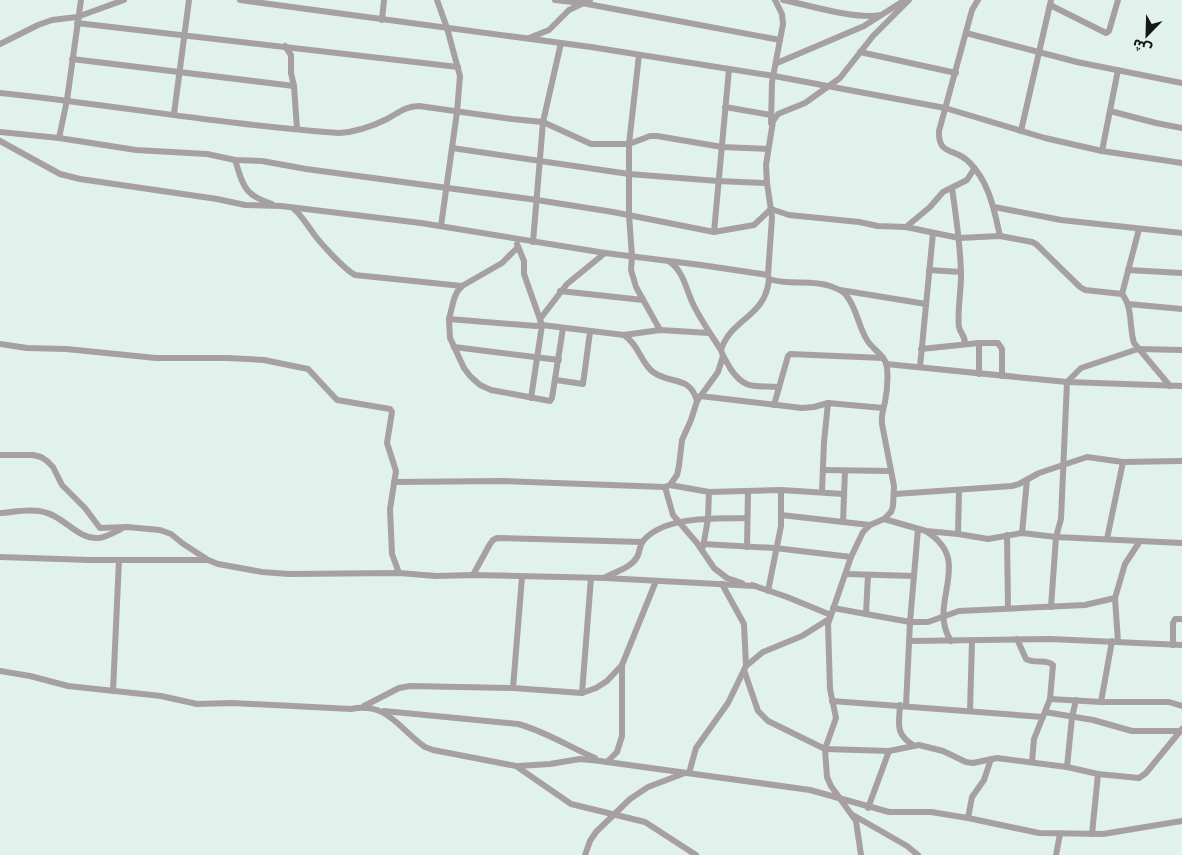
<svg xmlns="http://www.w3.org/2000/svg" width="1182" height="855" viewBox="0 0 1182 855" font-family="'Libre Baskerville','Noto Sans Arabic',serif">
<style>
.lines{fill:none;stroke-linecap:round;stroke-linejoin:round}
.minor{stroke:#a6a0a3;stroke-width:6}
</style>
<rect width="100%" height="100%" fill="#e1f1eb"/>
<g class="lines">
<!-- minor -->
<g class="minor">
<path d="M240,0l351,47 183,29 171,32 100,30 57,13 80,12"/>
<path d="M437,0l10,28 13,48 -3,36 -16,114"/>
<path d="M555,0l27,3 198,37"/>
<path d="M783,0c26,5 72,20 98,15"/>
<path d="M978,0l-6,10 -33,121c-1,25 16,17 29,30 21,20 26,48 32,75"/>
<path d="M1050,5l56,28 3,-2 9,-31"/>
<path d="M382,20l2,-20"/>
<path d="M77,23l381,44"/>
<path d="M966,33l111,29 105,21"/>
<path d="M529,38l20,-8 20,-20 21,-10"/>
<path d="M0,44l38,-19 14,-5 25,-3 47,-17"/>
<path d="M285,46l6,9v18l3,13 3,43"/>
<path d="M860,52l96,21"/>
<path d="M639,55l-10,89v71l3,41 -1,14 5,17 24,43"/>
<path d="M72,59l222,27"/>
<path d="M777,63l87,-37 41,-26"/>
<path d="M0,93c113,12 225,32 339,40 16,-1 34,-7 48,-14 11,-6 19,-13 32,-13l93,13 31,3 48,22h38l21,-8h7l65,11 46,2"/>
<path d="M725,107l46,8"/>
<path d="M1110,111l46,12 26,5"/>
<path d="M174,114l15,-114"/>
<path d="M771,123l1,-41 11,-58 -1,-10 -7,-14"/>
<path d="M1021,131l30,-131"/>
<path d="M0,132l59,6 77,12 71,4 28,6 27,1 44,8 231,31 76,12 101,20 40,-7 17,-16 18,6 70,7 19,4 28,1 53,11 41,-2 32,6 4,2 44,43 5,3 37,4c11,13 7,33 12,49l36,43"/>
<path d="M59,138l8,-38 14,-100"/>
<path d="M0,141l60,33 20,5 137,20 28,6 36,1 140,17 184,30 96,12 67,10"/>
<path d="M452,148l177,26 89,7 49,2"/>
<path d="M1102,151l16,-81"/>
<path d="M235,160c9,27 8,34 37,44"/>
<path d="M952,188c4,29 9,59 9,89 0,12 -4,40 -2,50 1,7 6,7 6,17"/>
<path d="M994,207l67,13 121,13"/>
<path d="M294,209c7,6 11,13 17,21 7,11 33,39 44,45l107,11"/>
<path d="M906,227l24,-20 13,-15 24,-12 7,-11"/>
<path d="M714,232l15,-163"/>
<path d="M533,242l10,-120 18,-79"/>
<path d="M517,244l7,17v13l18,51 -11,73"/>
<path d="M518,247l-16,16 -40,23 -5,6 -3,7 -5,20 1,19 14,30 6,8 10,9 11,5 59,11 2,-3 11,-70"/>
<path d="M670,262c15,11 16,29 24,44 8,16 18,30 27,44 2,7 6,12 9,18 15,23 25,17 49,19"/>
<path d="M929,270l32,2"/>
<path d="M1128,270l54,3"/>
<path d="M840,290l86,14"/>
<path d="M560,291l83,9"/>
<path d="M1122,294l17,-65"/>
<path d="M1128,304l54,5"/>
<path d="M449,319l87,7 6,-1 82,10 36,-5 49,3"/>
<path d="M540,319l27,-35 38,-31"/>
<path d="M624,335c15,10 17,28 29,37 18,13 37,3 44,29"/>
<path d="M0,344l27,4 39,1 90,9h72l36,2 44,9 29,31 53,9 2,3 -5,31 9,28 -6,38 2,45 7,19"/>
<path d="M454,347l105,13"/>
<path d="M921,349l58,-6h19l4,6v27"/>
<path d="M721,350c10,-32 45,-33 48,-71"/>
<path d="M886,364l181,18 115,4"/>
<path d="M920,367l13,-134"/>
<path d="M979,374v-31"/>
<path d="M556,380l27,4 7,-52"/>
<path d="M700,396l102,12 12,-1 14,-4 55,5"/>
<path d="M774,405l14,-49 2,-2 93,4"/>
<path d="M0,455h33l8,2 6,4 6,6 9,18 23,23 15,20 27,-1 33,3 11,4 11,9 26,17 10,4 44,8 27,2 110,-1 37,3 37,-1 132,3 150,8"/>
<path d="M823,470l67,1"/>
<path d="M394,482l109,-1 162,6 5,-2 39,7 72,-2 62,4"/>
<path d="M670,485l7,-10 2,-9 3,-26 9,-20 6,-19 21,-29 5,-16"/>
<path d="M665,487l8,28 24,28 17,25 13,10 15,5"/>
<path d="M822,491l2,-49 4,-39"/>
<path d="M895,494l117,-8 7,-2 20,-11 48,-16 36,5 59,-1"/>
<path d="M0,513c15,-1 33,-5 47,0 18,5 32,27 52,25 8,-1 16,-6 22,-9"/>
<path d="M781,515l89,10"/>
<path d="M884,519l42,12 32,3 30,5 34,-6 34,4 126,6"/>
<path d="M843,522l2,-51"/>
<path d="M927,532c48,30 -1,71 24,109"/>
<path d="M1022,533l5,-53"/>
<path d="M958,534l1,-43"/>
<path d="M1007,535l1,73"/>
<path d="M1107,539l16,-77"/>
<path d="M703,544l72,4 76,9"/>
<path d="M703,547l5,-28 1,-27"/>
<path d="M747,547l1,-56"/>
<path d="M0,557l89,3h119"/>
<path d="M846,574l68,2"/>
<path d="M473,575l17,-31 3,-4 4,-2 145,4"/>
<path d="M606,577c11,-6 27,-10 32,-22 2,-5 2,-10 5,-14 22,-26 73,-22 104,-23"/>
<path d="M722,584l22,40 2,42"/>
<path d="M752,585l35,12 44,18"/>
<path d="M768,591l13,-65v-36"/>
<path d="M1051,607l5,-70 5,-18 6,-137 14,-14 57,-19 44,1"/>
<path d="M833,608l77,14h18l31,-11 126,-6 30,-7"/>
<path d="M866,614l2,-39"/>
<path d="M1017,639l9,20c8,5 21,0 27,6l-3,34 -16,40 -2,23"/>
<path d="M910,641l140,-2 132,6"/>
<path d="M1118,642l-3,-44 10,-34 15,-23"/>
<path d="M1173,645v-22l2,-4h7"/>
<path d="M744,670l14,41 10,10 57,28 64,2 -21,57"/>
<path d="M0,671l30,5 38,10 93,10 36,8 35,-1 119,6c36,-8 48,20 74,38l8,3 83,16 55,38 74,18 51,33"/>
<path d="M513,688l9,-111"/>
<path d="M113,691l6,-131"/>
<path d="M582,693l9,-115"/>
<path d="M1050,699l51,3h68l13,4"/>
<path d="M832,701l211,16"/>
<path d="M1101,702l11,-61"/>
<path d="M900,705c-1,19 -5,29 13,40"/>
<path d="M364,706l35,-18 11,-2 103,2 69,5 14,-5 11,-7 15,-16 34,-84"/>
<path d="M906,706l4,-84 8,-93"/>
<path d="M384,711l134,13c27,7 51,23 77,34"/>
<path d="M970,711l2,-70"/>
<path d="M1045,712l48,8 39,11h47"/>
<path d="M889,751l30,-6 24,6 23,11 7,1 24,-5 70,9 31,7 41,4 7,-5 36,-44"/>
<path d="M607,762l10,-10 5,-16v-71"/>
<path d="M518,766l32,-2 30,-5 20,2 210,29 79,22h42l37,6 71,15 64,1 79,-13"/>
<path d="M1067,767l5,-50 4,-17"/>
<path d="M689,773l7,-25 32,-45 18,-37 17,-14 39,-16 27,-17"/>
<path d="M853,815l54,31 11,9"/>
<path d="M968,818l4,-21 12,-17 7,-21"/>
<path d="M1092,834l6,-60"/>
<path d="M585,855l5,-14 6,-9 34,-33 18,-12 37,-14"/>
<path d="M861,855l-5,-34 -25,-35 -4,-9 -2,-28 11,-31 -6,-29 -2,-65 23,-67 12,-25 7,-7 14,-6 7,-7 2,-6 1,-20 -12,-62c-1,-8 1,-14 3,-22 2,-10 3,-24 2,-35 -1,-11 -14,-17 -20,-27 -9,-14 -10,-32 -21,-45 -4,-5 -10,-7 -16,-9 -20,-7 -41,0 -61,-7l-1,-4 4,-58 -5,-34 -1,-18 7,-44 5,-7 27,-11 35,-25 33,-42 36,-36"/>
<path d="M1056,855l4,-21"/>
</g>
</g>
<!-- north arrow -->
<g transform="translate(1147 35) rotate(203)" stroke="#e1f1eb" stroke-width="4" paint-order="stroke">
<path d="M0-4L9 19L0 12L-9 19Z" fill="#141917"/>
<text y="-8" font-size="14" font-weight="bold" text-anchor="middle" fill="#141917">ش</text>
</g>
</svg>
